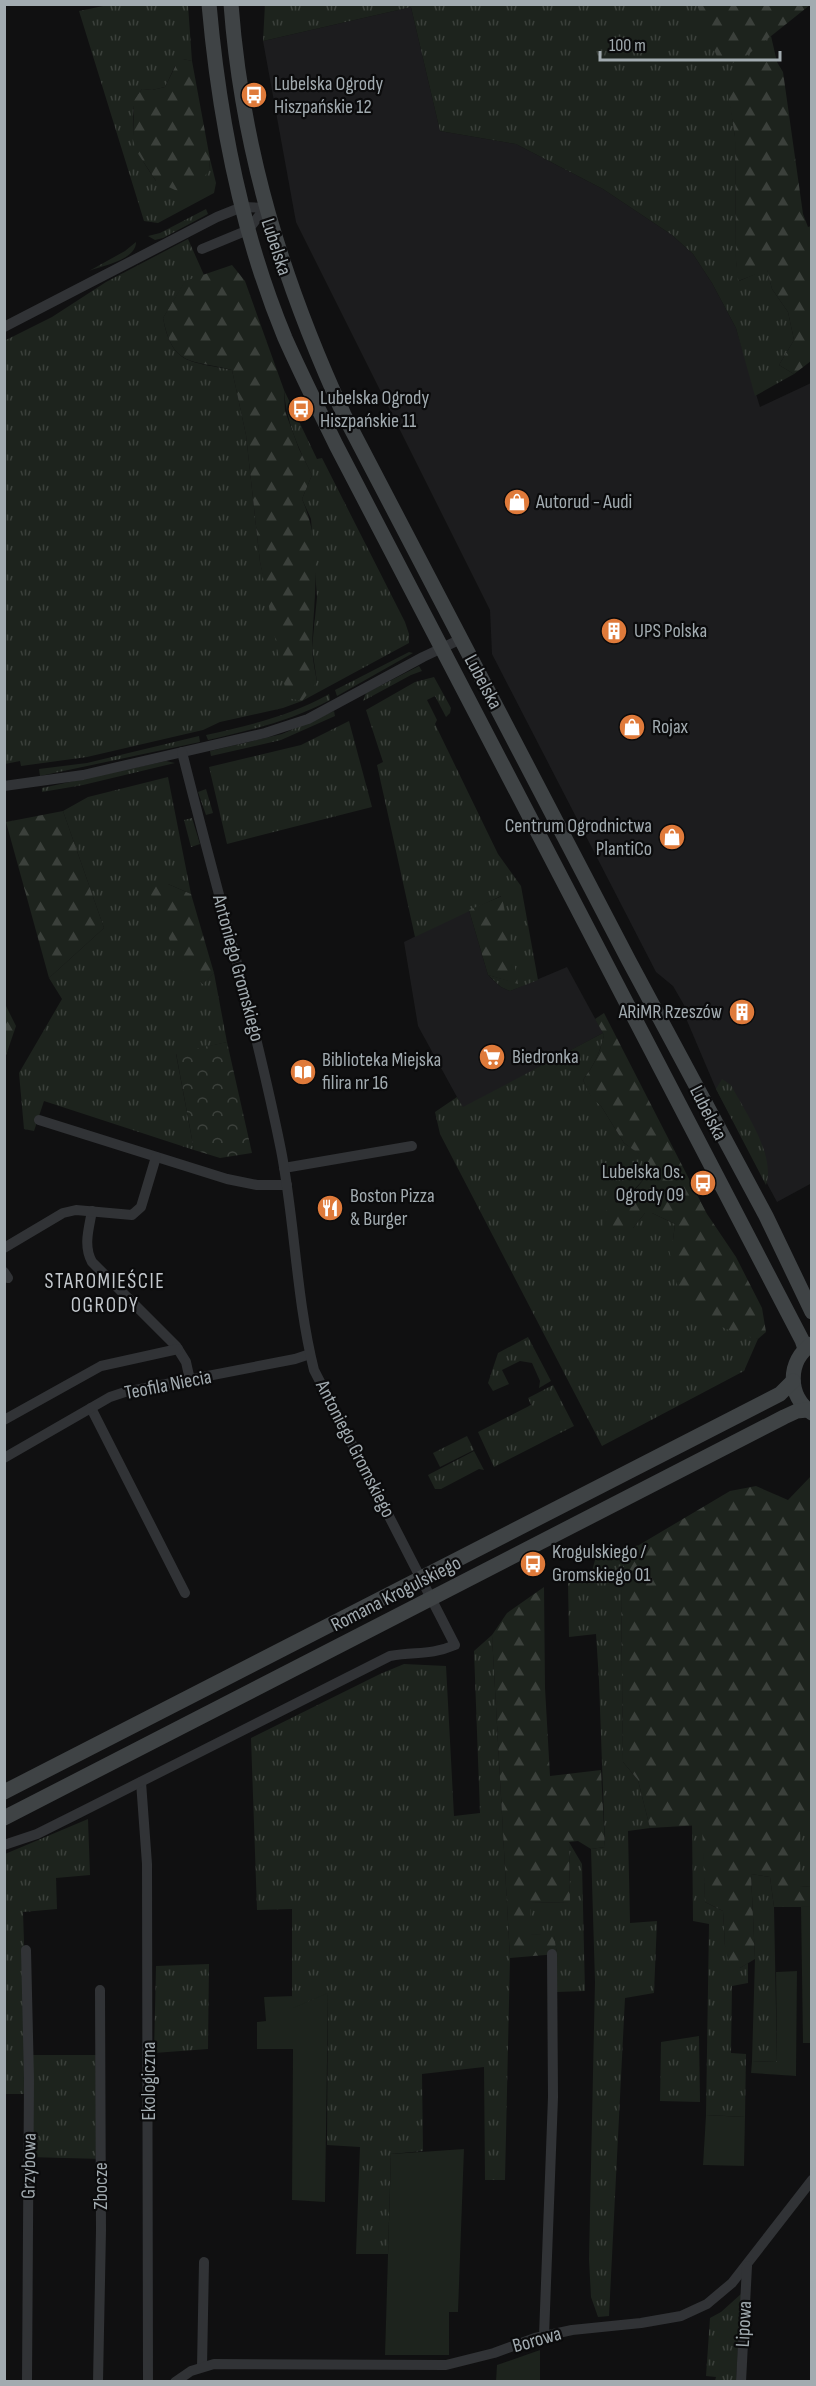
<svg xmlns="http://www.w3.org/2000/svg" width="816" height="2386" viewBox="0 0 816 2386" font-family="'Sofia Sans Condensed',sans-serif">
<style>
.built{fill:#1c1c1e}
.grass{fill:url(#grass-tufts)}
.forest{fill:url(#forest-firs)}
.park{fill:url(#park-crowns)}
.garden{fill:#1d231d}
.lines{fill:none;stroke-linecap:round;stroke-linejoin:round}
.street{stroke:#313336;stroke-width:10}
.secondary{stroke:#3f4345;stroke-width:15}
.labels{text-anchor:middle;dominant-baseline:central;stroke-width:4.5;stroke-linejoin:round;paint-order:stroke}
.poi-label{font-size:20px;fill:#a2abb0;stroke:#0b0b0c;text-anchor:start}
.street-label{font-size:20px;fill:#a2abb0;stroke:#0b0b0c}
.neighbourhood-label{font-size:21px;letter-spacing:1.5px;fill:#c3c8cd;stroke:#0b0b0c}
</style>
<defs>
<pattern id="grass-tufts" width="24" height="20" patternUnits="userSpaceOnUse" patternTransform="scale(1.5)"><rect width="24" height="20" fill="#1d231d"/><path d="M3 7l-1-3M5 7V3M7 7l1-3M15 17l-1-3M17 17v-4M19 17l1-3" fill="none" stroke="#3b403b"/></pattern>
<pattern id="forest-firs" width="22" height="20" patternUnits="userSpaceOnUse" patternTransform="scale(1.5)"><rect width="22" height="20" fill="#1d231d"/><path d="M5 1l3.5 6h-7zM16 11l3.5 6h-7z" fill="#3b403b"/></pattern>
<pattern id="park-crowns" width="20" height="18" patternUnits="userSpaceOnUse" patternTransform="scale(1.5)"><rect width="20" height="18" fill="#1d231d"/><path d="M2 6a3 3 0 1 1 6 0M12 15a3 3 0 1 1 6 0" fill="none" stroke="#3b403b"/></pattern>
</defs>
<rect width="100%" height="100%" fill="#101011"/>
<!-- built -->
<g class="built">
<path d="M411,7l29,124 76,13 87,45 69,46 21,19 19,29 24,45 24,79 51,-24 1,800 -35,19 -61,-113 -31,-73 -1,-11 -11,-19 -17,-14 -164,-318 -2,-44 -194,-388 -33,-181z"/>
<path d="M469,910l19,65 5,5 8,7 9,4 57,-24 36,66 -140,75 -45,-82 -14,-84z"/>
</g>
<!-- grass -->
<g class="grass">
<path d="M265,4l432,1 9,19 25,40 40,-28 6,26 -8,-1 -41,26 7,50 1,124 3,20 28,-12 5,20 16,23 6,28 -15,25 15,9 -39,22 -19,-68 -24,-45 -19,-29 -21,-19 -69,-46 -87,-45 -76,-13 -29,-124 -148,34z"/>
<path d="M108,5h80l4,56 -9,-2 -8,7 -10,21 -13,3 -10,-1c-9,12 -8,16 -9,31 -1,28 8,38 23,61l53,-11 1,-11 6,24 -2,10 -56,30 -14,-2 -65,-210z"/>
<path d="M206,209l2,5 -45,24 -8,2 -7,-4 12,-3z"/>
<path d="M188,239l16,36 -19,7 -22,36c9,48 28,43 69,52l14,65 14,127 11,47 46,73 -5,-34 5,-51 -6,-78 -9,-20 10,-24c-14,-27 -26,-54 -28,-85l33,69 5,-1 83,164 4,12v9l-107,58 -19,7 -63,14 -17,8 -116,27 -66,9 -1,-5 -15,3 -1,-423 48,-24 54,-35z"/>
<path d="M136,242c0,18 -32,23 -47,29l36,-20z"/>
<path d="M409,652l4,1 -76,43 -2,-6z"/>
<path d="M419,666l3,5 -11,4 -48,26 3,-8z"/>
<path d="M434,677l17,31 -1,5 -4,4 -11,-21 -8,4 10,20 -2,4 63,130 23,32 17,94 -28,11 -9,-4 -13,-12 29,8 -16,-87 -86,41 -38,-172 6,-3 -17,-52 49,-28z"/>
<path d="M329,694l1,6c-39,21 -80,30 -122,40l-2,-5c44,-10 84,-19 123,-41z"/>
<path d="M334,711l1,5 -54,24 -70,16 -1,-5 72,-17z"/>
<path d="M349,721l23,86 -145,37 -18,-77 92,-22z"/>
<path d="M199,736l1,6 -160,34 -1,-7 48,-6z"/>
<path d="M166,761l9,2 -92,22 -41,7v-4z"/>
<path d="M168,777l23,117 -23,-10 34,100 12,-11 13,69 -51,12 18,96 -150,-49 -10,30 -10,-2 -5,-56 43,-74 -13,-21 55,-50 -41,-117 25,-14z"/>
<path d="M206,789l7,24 -7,2 -8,-23z"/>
<path d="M192,818l8,26 -9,3 -7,-27z"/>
<path d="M603,1033l1,2c-4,18 -10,30 -21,45l8,16 10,10 23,37 19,13 1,23 -16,17 -13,5 18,27 12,-15h7l23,11 -2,16 56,88 29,11 -14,32 -142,75 -162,-312 -5,-22 22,-15 6,10z"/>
<path d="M722,1079l9,6c14,27 45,70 35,100l-50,-96z"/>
<path d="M528,1337l23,44 -12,7 1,-7 -8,-18 -12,-2 -18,9 7,14 -16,7 -5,-8 10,-30z"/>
<path d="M553,1385l21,41 -80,41 -16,-35 53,-27 -3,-7z"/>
<path d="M467,1436l7,14 -34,17 -7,-14z"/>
<path d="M474,1451l10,19 -5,-1 -38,20h-6l-7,-14z"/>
<path d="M639,1545l-14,15 -4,25 2,177 15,18 12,48 -22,3 2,92 27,-2 -3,72 -29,5 -16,318 -11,1 -7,-20 -2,-38 6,-277 -4,-133 14,-2 -6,-166 -3,-47 -27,3 -1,-54h23l2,-16 3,-10z"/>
<path d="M492,1635l18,323 -5,222h-20l-1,-113 -62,7 1,77 -32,3 -3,100h-32l4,-107 -33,-2 1,-151 -36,15v-100l-35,1 -6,-172 129,-64 24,-10 42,2 8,150 26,-3 -6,-162z"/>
<path d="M811,1810v77l-11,-1v-75z"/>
<path d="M88,1819l2,56 -34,3 1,31 -34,3 3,91 6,52h70l1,104 -76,-2v-63h-22v-240z"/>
<path d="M692,1824l11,1 2,77 18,9 2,35 15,22 8,-5v20l-16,3 -1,67 15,1 -1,63 -39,-2 3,-191 -16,-3z"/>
<path d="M569,1842l13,22 3,127 -28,1v-38l-3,-18 -24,-2v-32l40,1z"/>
<path d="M751,1874l19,3 4,30 3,155 -25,-1 3,-102z"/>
<path d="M209,1964l-1,85 -54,4 2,-87z"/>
<path d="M699,2036l1,66 -40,-1 1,-59z"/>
<path d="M741,2294l-5,87h-21l1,-4 -10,-1 4,-58 11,-6z"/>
</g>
<!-- forest -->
<g class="forest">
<path d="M697,5h113l-64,51 -15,8 -12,-2z"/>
<path d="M183,59l9,2 18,98 -1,11 -16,23 -18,-3 -19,-9 -19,-29 -4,-12 1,-40 8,-11 10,1 13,-3 10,-20 1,-7z"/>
<path d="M769,61l8,1 6,10 20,142 5,13 3,-1v135l-17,13 -15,-9 15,-25 -6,-28 -16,-23 -5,-19 -29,11 -2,-20 -1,-124 -8,-50 15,-14z"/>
<path d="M232,265l13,16 39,109 1,21 14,38 13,26 -10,24c21,47 12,97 10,146 0,12 3,25 5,37l-15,19 -15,-3 -27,-136 -14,-127 -14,-65c-41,-11 -59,-2 -69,-52l22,-37z"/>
<path d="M63,811l41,117 -55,50 -43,-156z"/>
<path d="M154,883l14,1 23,10 23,79 -11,11 -21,-14 -33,-80z"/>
<path d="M502,896l16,88 -30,-9 -19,-65z"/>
<path d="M5,1004l11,22 -11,32 -1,-54z"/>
<path d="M604,1013l103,201 29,43 26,51 4,24 -8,7c-26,-5 -65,-22 -78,-47 -6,-13 -8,-32 -12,-46l5,-6 2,-16 -23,-11h-7l-12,15 -16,8 -11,-3c-9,-22 4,-27 21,-36 6,-4 12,-12 17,-18l-2,-23 -18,-13 -23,-37 -10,-9 -8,-17c11,-15 17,-27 21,-45l-9,-16z"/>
<path d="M811,1476l1,334 -12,2v74l11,1v20h-37l-4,-30 -19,-3 4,85 -15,9 -11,-2 -4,-20 -2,-35 -18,-9 -3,-77 -52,3 -12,-48 -15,-18 -2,-177 4,-25 14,-15 91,-54 26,-5 32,14z"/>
<path d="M544,1587l1,101 5,88 51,-6 4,77 -14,2 -13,-8 -9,1 1,61 -40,-1v32l24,1 3,19 -47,4 -18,-323 15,-22z"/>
</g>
<!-- park -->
<path class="park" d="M227,1042l25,111 -32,5 -26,-8 -18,-97z"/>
<!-- garden -->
<g class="garden">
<path d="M801,1906l10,1v136h-8z"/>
<path d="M797,1971l-1,105 -45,-3 1,-12 25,1 -1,-90z"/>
<path d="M328,1993l-3,209 -33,-2 1,-151h-36v-27l9,-1 -2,-24 29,-1v12z"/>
<path d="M706,2115l39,2 -1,49 -41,-1z"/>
<path d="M464,2149l-6,163h-9v43h-64l6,-201z"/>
<path d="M540,2350v31h-44l1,-16z"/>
</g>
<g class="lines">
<!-- street -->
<g class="street">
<path d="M202,249l46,-19 17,-22"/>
<path d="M4,327l213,-110 25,-10 23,1"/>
<path d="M4,786l79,-11 182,-42 43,-14 115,-62 38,-18"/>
<path d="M39,1120l188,59 30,6h30"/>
<path d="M284,1168l128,-22"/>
<path d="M92,1211c-3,17 -9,35 0,51l84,84 10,16 4,18"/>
<path d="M4,1248l59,-35 13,-3 56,5 9,-8 15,-50"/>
<path d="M4,1272l4,6"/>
<path d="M91,1408l94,185"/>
<path d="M4,1420l97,-54 77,-17"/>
<path d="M4,1458l106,-61 15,-5 170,-33 15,-5"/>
<path d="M141,1782l6,82 1,518"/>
<path d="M4,1845l33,-11 42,-21 311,-157c26,-5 39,0 65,-11l-141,-275c-18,-72 -19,-148 -33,-220 -27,-134 -66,-265 -99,-398"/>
<path d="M26,1950l3,129 -2,303"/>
<path d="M544,2336l9,-239 -1,-143"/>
<path d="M202,2367l2,-105"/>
<path d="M98,2382l3,-152 -1,-240"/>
<path d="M175,2382l16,-11 23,-7 232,1 48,-12 41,-15 37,-8 69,-7 40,-7 26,-12 25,-21 80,-103"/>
<path d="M741,2382l6,-116"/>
</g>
<!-- secondary -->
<g class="secondary">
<path d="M209,4c10,114 32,228 76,334 16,36 34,72 51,107l466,895 3,9"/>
<path d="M231,4c11,147 52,278 113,411l285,546 137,255 46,96"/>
<path d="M812,1344c-25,17 -25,52 0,69"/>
<path d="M4,1792l776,-398 13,-13"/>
<path d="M4,1818l780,-401 13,-6 10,-1"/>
</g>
</g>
<!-- icons -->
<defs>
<symbol id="bus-disc" viewBox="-11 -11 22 22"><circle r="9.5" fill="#df7a3a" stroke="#0b0b0c"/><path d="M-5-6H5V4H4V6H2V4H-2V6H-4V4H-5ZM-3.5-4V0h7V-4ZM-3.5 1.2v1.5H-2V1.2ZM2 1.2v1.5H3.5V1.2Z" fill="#fff"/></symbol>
<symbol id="shop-disc" viewBox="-11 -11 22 22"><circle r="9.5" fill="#df7a3a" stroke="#0b0b0c"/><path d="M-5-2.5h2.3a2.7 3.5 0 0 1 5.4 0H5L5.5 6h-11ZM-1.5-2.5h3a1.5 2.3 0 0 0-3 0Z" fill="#fff"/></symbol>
<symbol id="building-disc" viewBox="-11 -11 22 22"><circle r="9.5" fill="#df7a3a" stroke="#0b0b0c"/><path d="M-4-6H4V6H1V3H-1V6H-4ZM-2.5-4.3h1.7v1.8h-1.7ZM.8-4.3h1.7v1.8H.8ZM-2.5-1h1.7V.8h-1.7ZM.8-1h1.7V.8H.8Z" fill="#fff"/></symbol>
<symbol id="supermarket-disc" viewBox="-11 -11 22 22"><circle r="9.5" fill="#df7a3a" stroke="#0b0b0c"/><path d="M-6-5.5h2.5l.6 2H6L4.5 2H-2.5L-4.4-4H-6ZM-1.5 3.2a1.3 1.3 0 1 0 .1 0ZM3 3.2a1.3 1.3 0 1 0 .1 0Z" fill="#fff"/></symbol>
<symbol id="library-disc" viewBox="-11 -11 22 22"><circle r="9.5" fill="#df7a3a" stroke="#0b0b0c"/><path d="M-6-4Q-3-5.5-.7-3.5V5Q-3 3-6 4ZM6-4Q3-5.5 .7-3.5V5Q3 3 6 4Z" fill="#fff"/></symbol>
<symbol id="restaurant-disc" viewBox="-11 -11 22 22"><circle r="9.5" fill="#df7a3a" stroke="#0b0b0c"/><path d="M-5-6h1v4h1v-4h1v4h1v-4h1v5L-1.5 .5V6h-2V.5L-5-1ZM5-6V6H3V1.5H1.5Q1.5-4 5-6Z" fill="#fff"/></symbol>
</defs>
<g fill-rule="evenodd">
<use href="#bus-disc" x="239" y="80" width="30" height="30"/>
<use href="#bus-disc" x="286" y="394" width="30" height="30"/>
<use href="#shop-disc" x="502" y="487" width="30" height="30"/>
<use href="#building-disc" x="599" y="616" width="30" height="30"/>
<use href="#shop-disc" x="617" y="712" width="30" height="30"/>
<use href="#shop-disc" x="657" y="822" width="30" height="30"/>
<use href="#building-disc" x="727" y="997" width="30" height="30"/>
<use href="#supermarket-disc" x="477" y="1042" width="30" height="30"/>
<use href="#library-disc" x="288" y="1057" width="30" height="30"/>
<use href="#bus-disc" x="688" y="1168" width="30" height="30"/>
<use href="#restaurant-disc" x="315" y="1193" width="30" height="30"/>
<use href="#bus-disc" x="518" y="1549" width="30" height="30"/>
</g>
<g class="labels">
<!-- poi labels -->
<g class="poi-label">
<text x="274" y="84">Lubelska Ogrody<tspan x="274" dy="23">Hiszpańskie 12</tspan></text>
<text x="320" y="398">Lubelska Ogrody<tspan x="320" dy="23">Hiszpańskie 11</tspan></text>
<text x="536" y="502">Autorud - Audi</text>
<text x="634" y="631">UPS Polska</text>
<text x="652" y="727">Rojax</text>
<text x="652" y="826" text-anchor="end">Centrum Ogrodnictwa<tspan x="652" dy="23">PlantiCo</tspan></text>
<text x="722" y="1012" text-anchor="end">ARiMR Rzeszów</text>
<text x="512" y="1057">Biedronka</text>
<text x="322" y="1060">Biblioteka Miejska<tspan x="322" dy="23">filira nr 16</tspan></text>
<text x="684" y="1172" text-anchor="end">Lubelska Os.<tspan x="684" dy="23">Ogrody 09</tspan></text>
<text x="350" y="1196">Boston Pizza<tspan x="350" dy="23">&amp; Burger</tspan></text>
<text x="552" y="1552">Krogulskiego /<tspan x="552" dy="23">Gromskiego 01</tspan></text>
</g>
<!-- street labels -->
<g class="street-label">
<text transform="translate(276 247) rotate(72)">Lubelska</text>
<text transform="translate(483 682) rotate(62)">Lubelska</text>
<text transform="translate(238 968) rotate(75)">Antoniego Gromskiego</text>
<text transform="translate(708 1113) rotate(63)">Lubelska</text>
<text transform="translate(168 1385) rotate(-11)">Teofila Niecia</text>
<text transform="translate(355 1449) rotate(63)">Antoniego Gromskiego</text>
<text transform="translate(396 1594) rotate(-27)">Romana Krogulskiego</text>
<text transform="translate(149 2081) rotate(-90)">Ekologiczna</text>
<text transform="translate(29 2166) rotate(-89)">Grzybowa</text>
<text transform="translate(101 2186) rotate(-90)">Zbocze</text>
<text transform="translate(744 2324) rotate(-87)">Lipowa</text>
<text transform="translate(537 2340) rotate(-16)">Borowa</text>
</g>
<!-- neighbourhood labels -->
<g class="neighbourhood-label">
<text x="105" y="1281">STAROMIEŚCIE<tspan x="105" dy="24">OGRODY</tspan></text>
</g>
</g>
<!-- border -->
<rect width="816" height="2386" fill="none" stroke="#a2abb0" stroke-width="12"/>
<!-- scale -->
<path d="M600 51v9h180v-9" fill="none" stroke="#a2abb0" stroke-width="3"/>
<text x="609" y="51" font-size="18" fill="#a2abb0" stroke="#0b0b0c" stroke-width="4.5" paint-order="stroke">100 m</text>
</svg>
